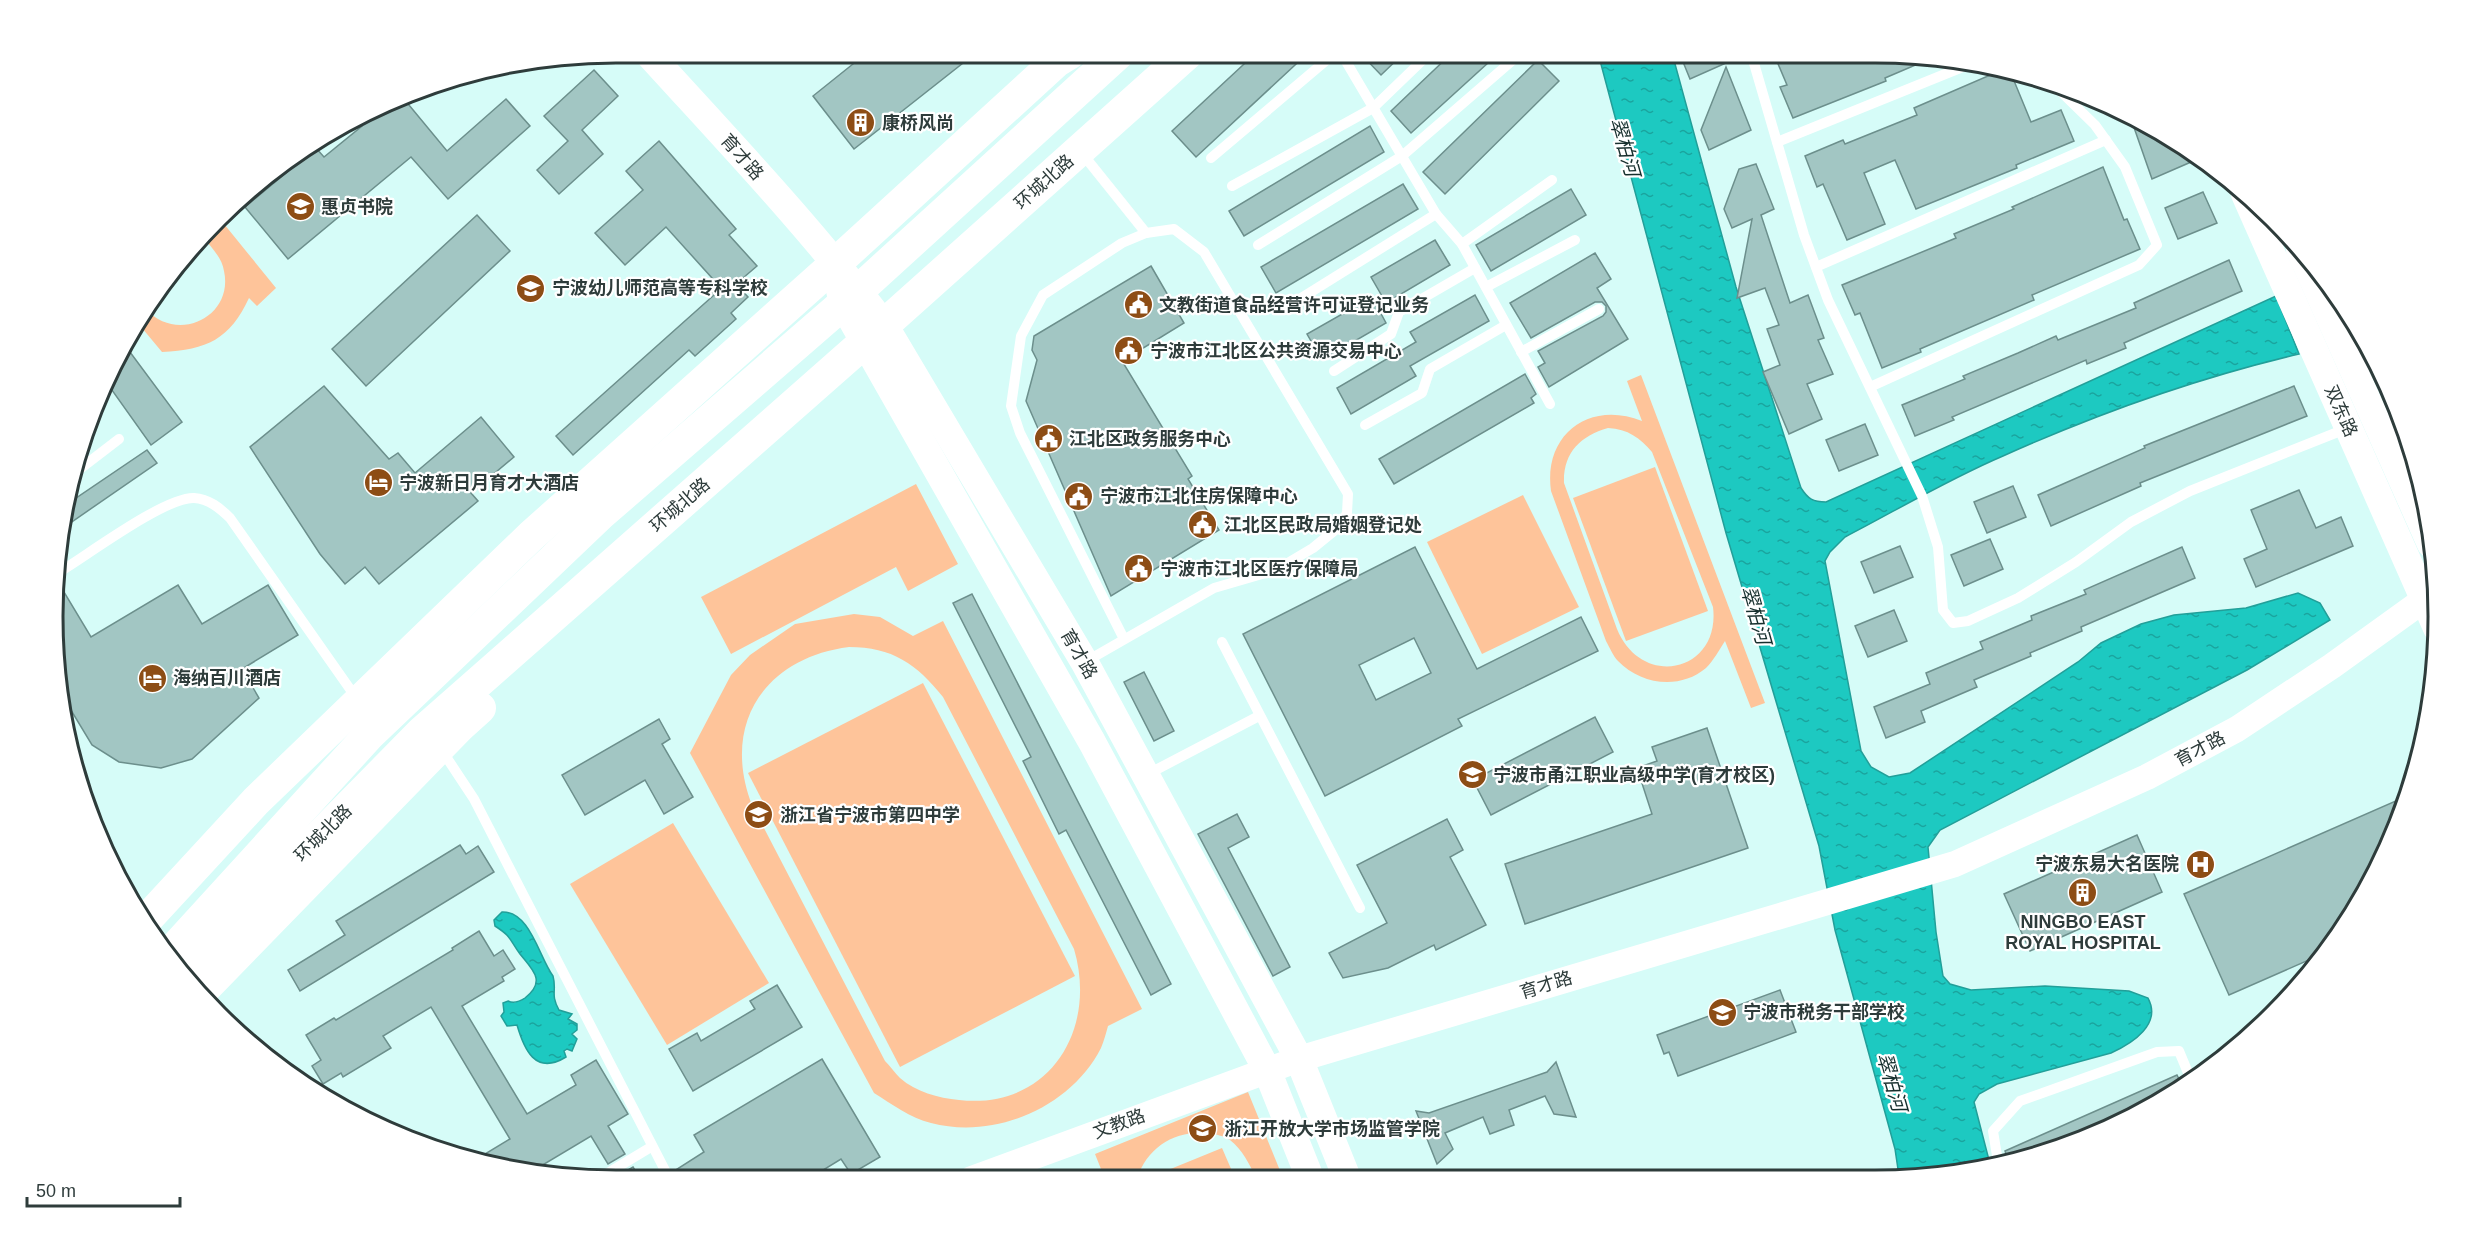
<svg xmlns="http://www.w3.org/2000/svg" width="2491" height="1233" viewBox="0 0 2491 1233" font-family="Helvetica,'Noto Sans SC',sans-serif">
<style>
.grass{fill:#fec49a;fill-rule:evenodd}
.water{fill:url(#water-ripples);stroke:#229f99;stroke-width:1.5}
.building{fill:#a2c6c3;stroke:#6c8f8c;stroke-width:1.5;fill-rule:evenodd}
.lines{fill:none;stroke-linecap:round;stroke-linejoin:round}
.service{stroke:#fff;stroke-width:10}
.tertiary{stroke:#fff;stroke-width:26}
.secondary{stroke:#fff;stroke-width:28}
.primary{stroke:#fff;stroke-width:32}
.labels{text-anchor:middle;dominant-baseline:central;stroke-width:4.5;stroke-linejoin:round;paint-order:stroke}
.poi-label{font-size:18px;font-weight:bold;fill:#2e3c3b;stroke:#fff;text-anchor:start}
.street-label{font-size:18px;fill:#2e3c3b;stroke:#fff}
.water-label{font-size:20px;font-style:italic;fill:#162f2d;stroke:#fff}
.rim{fill:none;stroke:#2e3c3b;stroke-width:3}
</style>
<defs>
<pattern id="water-ripples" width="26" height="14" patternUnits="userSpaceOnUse" patternTransform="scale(1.5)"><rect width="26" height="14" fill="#1dc9c1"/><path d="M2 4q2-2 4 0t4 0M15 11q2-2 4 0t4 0" fill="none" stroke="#1aa49e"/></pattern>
</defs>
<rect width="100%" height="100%" fill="#d6fcf8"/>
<!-- grass -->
<g class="grass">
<path d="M220,219l56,69 -19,18 -8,-8c-19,41 -42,52 -87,54l-25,-30 9,-13c31,35 88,8 78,-38 -2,-14 -14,-25 -22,-35z"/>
<path d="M1641,375l124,328 -14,5 -26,-67c-6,9 -11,19 -19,27 -26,22 -65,17 -88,-7 -5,-5 -8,-13 -12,-20l-55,-150c-8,-57 39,-91 91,-70l-15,-40zM1608,428c20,1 32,10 44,24l61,155c8,65 -71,83 -96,22l-53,-146c-1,-30 16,-47 44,-55z"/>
<path d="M1655,467l53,144 -82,30 -53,-143z"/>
<path d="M916,484l42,80 -50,27 -12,-24 -165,87 -30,-57z"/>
<path d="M1523,495l56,112 -97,47 -55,-112z"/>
<path d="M854,614l26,3 33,19 30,-15 199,388 -34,17c-2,7 -4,15 -7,22 -30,59 -106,92 -170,75 -21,-5 -39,-19 -57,-30l-184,-340 41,-78 19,-20 45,-31zM849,647c43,0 68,17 94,50l131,252c24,81 -25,161 -115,151 -21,-2 -43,-8 -59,-22 -5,-5 -10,-12 -15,-17l-133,-256c-31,-80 12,-147 97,-158z"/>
<path d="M923,683l152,293 -175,91 -152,-294z"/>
<path d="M673,823l96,160 -102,62 -97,-161z"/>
<path d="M1248,1092l35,86h-27c-6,-13 -14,-29 -26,-38 -6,-4 -15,-6 -22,-7 -33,-3 -61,14 -71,46h-32l-10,-25z"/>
<path d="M1222,1148l13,30 -89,1z"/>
</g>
<!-- water -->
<g class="water">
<path d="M1598,53h74l64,234 65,201c7,11 12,14 25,14l450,-206 23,58c-102,24 -200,59 -296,102 -54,23 -106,54 -158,81l-15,15 -5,9 36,190 10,16 18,10 21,-4 168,-111 23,-19 40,-19 33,-9 72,-7 52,-15 22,10 10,17 -83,50 -307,160 -12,17 8,85 7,44 7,8 21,6 74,-4 84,5 19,7c14,26 -15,45 -37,55l-114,31 -18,10 -5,8 16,62 -42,12h-49l-4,-27 -60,-219 -16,-84 -93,-313z"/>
<path d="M502,912c28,-1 37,45 51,64 4,15 -3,18 6,34l13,4 -4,5 9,5v6l-5,4 5,5 -5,12 -5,-2 -3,2 2,6c-31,19 -42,-8 -49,-32l-10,1 -6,-10 3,-4 -1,-9 5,-2c6,3 11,1 17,-3 22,-17 7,-29 -5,-44 -11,-15 -8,-17 -25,-28l-1,-6z"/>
</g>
<!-- building -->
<g class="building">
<path d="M868,52h109l-123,97 -41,-53z"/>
<path d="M1257,52h52l-113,105 -24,-26z"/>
<path d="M1359,52h46l-24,23z"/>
<path d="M1453,52h47l-89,81 -20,-22z"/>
<path d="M1679,52h65v3l-54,24z"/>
<path d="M1773,52h102l57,6 -47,20 1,3 -93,37 -13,-31 7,-2z"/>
<path d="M1538,60l21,21 -114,113 -22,-22z"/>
<path d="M1726,67l25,63 -42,20 -8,-20z"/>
<path d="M2004,69l6,2 21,51 30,-12 13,31 -58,24 1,3 -101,41 -21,-49 -31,13 21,51 -38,16 -24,-56 -6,3 -12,-31 38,-16 2,4 72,-29 -3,-7z"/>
<path d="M594,70l24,26 -36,34 21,24 -44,40 -22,-24 31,-29 -24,-25z"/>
<path d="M404,99l43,52 59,-52 24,27 -82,73 -37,-42 -123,102 -43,-52 71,-59 8,9 38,-31 -2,-3z"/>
<path d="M2130,116l54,29 7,17 -39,17z"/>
<path d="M1370,126l14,26 -140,84 -15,-25z"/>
<path d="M659,141l77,88 -7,6 28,31 -21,18 12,13 -17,16 5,6 -41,37 -6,-6 -116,105 -17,-19 158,-141 -10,-11 8,-6 -46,-51 -41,38 -30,-32 48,-43 -17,-19z"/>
<path d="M1756,164l18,45 -13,6 29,88 18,-8 16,43 -6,2 15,34 -26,10 15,35 -33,15 -26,-62 17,-7 -13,-36 12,-4 -14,-37 -28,10 15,-79 -20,9 -8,-19 15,-40z"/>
<path d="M2103,167l21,53 3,-1 13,30 -108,46 2,5 -114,49 1,3 -39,16 -22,-55 -5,2 -13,-30 114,-47 -2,-4 60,-25 -2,-2z"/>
<path d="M1403,184l15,25 -142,84 -15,-26z"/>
<path d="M1571,189l15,26 -95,56 -15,-26z"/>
<path d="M2203,192l14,31 -39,16 -13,-31z"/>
<path d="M477,215l33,36 -144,135 -34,-37z"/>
<path d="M1435,240l15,25 -64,38 -15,-26z"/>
<path d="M1595,253l16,26 -14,9 31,51 -79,48 -11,-20 7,-4 -7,-12 65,-35 3,-4v-6l-4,-4h-7l-64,36 -21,-35z"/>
<path d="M2229,260l13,31 -118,52 2,5 -39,16 -1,-4 -134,57 2,3 -39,16 -13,-31 63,-26 -2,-3 55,-23 38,-17 2,4 78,-32 -2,-5z"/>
<path d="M1151,266l33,57 -62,38 70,115 -4,3 31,51 -108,66 -85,-195 11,-41 -5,-10 2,-14z"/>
<path d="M1475,295l14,26 -79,45 6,10 -65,38 -14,-26 79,-46 -6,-10z"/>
<path d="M1372,297l14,26 -64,37 -15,-26z"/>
<path d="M124,344l58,78 -31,23 -42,-59z"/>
<path d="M1525,374l11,20 -5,4 3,5 -140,81 -15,-25z"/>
<path d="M324,386l65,73 9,-6 17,20 66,-56 33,40 -43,36 7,8 -99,83 -14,-17 -20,17 -25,-30 -70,-107z"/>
<path d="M2294,386l13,30 -167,67 1,3 -90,40 -13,-31 107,-47 -1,-2z"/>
<path d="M1865,424l13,31 -39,16 -13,-31z"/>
<path d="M147,450l10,13 -94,65v-21z"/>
<path d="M2013,486l13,31 -39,16 -13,-31z"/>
<path d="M2299,490l17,38 25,-11 12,29 -97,41 -12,-28 23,-10 -16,-39z"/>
<path d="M1990,539l13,30 -39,17 -13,-31z"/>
<path d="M1900,546l13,31 -39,16 -13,-31z"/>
<path d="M1415,547l62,122 104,-52 17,34 -140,68 4,7 -137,70 -82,-162zM1414,638l17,35 -55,27 -17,-35z"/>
<path d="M2182,547l13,31 -114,49 1,4 -52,22 1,3 -57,24 3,7 -56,24 4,11 -39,16 -12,-31 56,-23 -4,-11 57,-24 -3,-7 52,-22 -1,-4 55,-22 -2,-4z"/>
<path d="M178,585l24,39 66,-39 30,50 -56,34 17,29 -67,61 -31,9 -42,-6 -27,-17 -35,-58 4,-100 30,50z"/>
<path d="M972,594l199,390 -20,11 -85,-165 -7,4 -36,-73 8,-4 -78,-154z"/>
<path d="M1894,610l13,31 -39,16 -13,-31z"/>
<path d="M1144,672l30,59 -20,10 -30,-59z"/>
<path d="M1595,717l18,35 -122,63 -18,-35z"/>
<path d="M659,719l11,20 -8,5 31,53 -29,17 -19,-34 -60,35 -23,-40z"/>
<path d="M1707,728l41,120 -223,76 -20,-60 147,-50 -15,-46 20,-7 -5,-14z"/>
<path d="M2407,796l-12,37 -68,119 -98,43 -45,-101z"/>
<path d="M1237,814l12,23 -21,11 62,119 -17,9 -75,-142z"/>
<path d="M1447,819l16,31 -13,7 36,68 -50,25 -2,-5 -46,23 -45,10 -14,-25 58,-30 -30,-58z"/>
<path d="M2137,835l25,57 -132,59 -26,-57z"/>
<path d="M460,845l6,9 12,-8 16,26 -194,119 -12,-21 57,-35 -9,-14z"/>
<path d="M479,931l15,25 9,-6 12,19 -13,8 2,4 -42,25 65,108 49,-29 -5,-10 25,-15 32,54 -20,12 17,28 -17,10 -17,-28 -60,36 -25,-2 -31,-10 35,-21 -79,-132 -48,29 8,12 -48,29 -2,-4 -18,11 -11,-18 9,-6 -15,-25 28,-17 2,2 117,-70 -1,-2z"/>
<path d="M777,985l25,42 -109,64 -24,-42 28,-16 4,8 54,-32 -5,-8z"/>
<path d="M1780,990l16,42 -118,44 -9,-24 -5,2 -7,-19z"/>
<path d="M822,1059l58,98 -29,17 -10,-15 -34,21h-130l-3,-9 30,-19 -10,-17z"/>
<path d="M1556,1062l20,55 -22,-3 -9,-18 -36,14 5,15 -24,9 -7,-17 -38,16 8,16 -16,15 -21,-53 13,2 118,-41z"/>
<path d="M2177,1075l5,10 -92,53 -82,22 -3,-9z"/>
<path d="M633,1167l8,13h-23l-2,-3z"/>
</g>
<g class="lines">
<!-- service -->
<g class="service">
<path d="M1341,53l95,161 26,30 88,160"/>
<path d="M1751,53l53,182 24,65 94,196 16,51 5,63 10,13 15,-2 50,-23 58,-36 55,-40 59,-31 158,-63"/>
<path d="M1777,142l198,-80"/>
<path d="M1081,152l65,81"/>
<path d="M1211,158l124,-105"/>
<path d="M1232,186l141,-78 57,-55"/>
<path d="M1462,244l90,-64"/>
<path d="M1258,245l144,-89 119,-103"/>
<path d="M1816,267l290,-127"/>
<path d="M1486,287l89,-47"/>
<path d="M1290,305l146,-91"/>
<path d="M1521,352l78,-43"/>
<path d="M1334,371l57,-37 8,-22 76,-44"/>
<path d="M1870,387l269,-122 18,-20 -32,-78 -30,-42 -41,-40"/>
<path d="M1365,425l57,-32 8,-24 76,-44"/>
<path d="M76,472l43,-33"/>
<path d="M61,571c28,-17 104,-74 133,-73 15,1 26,10 36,20l127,181"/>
<path d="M1222,642l138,266"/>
<path d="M1085,662l129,-74 62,-18 37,-22 27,-22 7,-13 1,-19 -144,-242 -30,-23 -28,4 -24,10 -79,52 -22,41 -10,70 9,27 104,206"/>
<path d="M441,749l33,50 196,381"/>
<path d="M1146,775l113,-59"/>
<path d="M1998,1162l-5,-31 27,-30 137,-49 22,-1 12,29"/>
<path d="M598,1179l53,-32"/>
</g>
<!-- tertiary -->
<path class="tertiary" d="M972,1179l327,-120 656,-195 192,-87 90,-48 95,-63 93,-67"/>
<!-- secondary -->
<g class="secondary">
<path d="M648,53c80,88 164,176 236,272l201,338 214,396 48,119"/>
<path d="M2245,194l192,434"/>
<path d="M2300,250l131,294"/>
<path d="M838,281l5,23 249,438 175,328 43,108"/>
</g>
<!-- primary -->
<g class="primary">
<path d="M148,918l108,-117 275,-265 304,-272 222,-203 13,-8"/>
<path d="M172,951l197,-216 232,-221 257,-223 261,-238"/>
<path d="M186,972l236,-240 462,-407 304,-272"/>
<path d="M201,992l259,-266 20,-18"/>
</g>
</g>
<!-- icons -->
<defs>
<symbol id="building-disc" viewBox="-11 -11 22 22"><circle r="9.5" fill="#8d4d15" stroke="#fff"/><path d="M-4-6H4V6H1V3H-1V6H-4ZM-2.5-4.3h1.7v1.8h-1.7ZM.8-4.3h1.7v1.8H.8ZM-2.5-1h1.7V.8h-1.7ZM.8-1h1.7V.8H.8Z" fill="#fff"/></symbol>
<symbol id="school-disc" viewBox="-11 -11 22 22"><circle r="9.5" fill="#8d4d15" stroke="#fff"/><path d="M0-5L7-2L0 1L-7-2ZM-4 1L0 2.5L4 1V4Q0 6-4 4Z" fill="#fff"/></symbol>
<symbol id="civic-disc" viewBox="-11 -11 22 22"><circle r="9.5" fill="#8d4d15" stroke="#fff"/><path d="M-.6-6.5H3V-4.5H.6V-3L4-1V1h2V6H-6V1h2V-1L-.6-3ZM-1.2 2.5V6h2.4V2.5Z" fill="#fff"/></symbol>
<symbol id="hotel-disc" viewBox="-11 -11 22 22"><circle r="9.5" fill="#8d4d15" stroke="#fff"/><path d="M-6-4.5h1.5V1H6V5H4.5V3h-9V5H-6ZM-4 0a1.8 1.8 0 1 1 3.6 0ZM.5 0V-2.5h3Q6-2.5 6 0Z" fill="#fff"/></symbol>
<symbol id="hospital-disc" viewBox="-11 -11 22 22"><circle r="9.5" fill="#8d4d15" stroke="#fff"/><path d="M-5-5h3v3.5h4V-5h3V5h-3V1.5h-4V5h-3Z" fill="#fff"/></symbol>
</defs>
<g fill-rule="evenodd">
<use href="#building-disc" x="844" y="106" width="33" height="33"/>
<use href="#school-disc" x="284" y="190" width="33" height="33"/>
<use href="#school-disc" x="514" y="272" width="33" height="33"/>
<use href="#civic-disc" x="1122" y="288" width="33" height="33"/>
<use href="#civic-disc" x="1112" y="334" width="33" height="33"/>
<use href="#civic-disc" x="1032" y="422" width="33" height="33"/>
<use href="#hotel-disc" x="362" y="466" width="33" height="33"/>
<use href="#civic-disc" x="1062" y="480" width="33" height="33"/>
<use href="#civic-disc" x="1186" y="508" width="33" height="33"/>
<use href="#civic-disc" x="1122" y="552" width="33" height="33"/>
<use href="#hotel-disc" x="136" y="662" width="33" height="33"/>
<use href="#school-disc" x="1456" y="758" width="33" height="33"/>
<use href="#school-disc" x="742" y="798" width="33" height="33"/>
<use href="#hospital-disc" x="2184" y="848" width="33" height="33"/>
<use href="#building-disc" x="2066" y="876" width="33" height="33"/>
<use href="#school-disc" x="1706" y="996" width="33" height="33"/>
<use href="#school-disc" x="1186" y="1112" width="33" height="33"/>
</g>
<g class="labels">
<!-- poi labels -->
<g class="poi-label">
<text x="882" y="123">康桥风尚</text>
<text x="321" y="207">惠贞书院</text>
<text x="552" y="288">宁波幼儿师范高等专科学校</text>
<text x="1159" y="305">文教街道食品经营许可证登记业务</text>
<text x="1150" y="351">宁波市江北区公共资源交易中心</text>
<text x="1069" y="439">江北区政务服务中心</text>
<text x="399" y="483">宁波新日月育才大酒店</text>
<text x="1100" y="496">宁波市江北住房保障中心</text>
<text x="1224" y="525">江北区民政局婚姻登记处</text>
<text x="1160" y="569">宁波市江北区医疗保障局</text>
<text x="173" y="678">海纳百川酒店</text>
<text x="1493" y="775">宁波市甬江职业高级中学(育才校区)</text>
<text x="780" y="815">浙江省宁波市第四中学</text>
<text x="2179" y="864" text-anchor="end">宁波东易大名医院</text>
<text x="2083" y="922" text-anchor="middle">NINGBO EAST<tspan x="2083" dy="21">ROYAL HOSPITAL</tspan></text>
<text x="1743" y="1012">宁波市税务干部学校</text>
<text x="1224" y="1129">浙江开放大学市场监管学院</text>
</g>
<!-- street labels -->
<g class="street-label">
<text transform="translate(742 157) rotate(49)">育才路</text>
<text transform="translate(1044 182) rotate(-42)">环城北路</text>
<text transform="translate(2341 411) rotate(66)">双东路</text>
<text transform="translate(680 505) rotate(-41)">环城北路</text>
<text transform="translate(1079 654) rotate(60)">育才路</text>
<text transform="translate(2200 749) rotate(-28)">育才路</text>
<text transform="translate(323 833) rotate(-45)">环城北路</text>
<text transform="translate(1546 985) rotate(-17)">育才路</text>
<text transform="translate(1119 1124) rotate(-20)">文教路</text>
</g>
<!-- water labels -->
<g class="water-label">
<text transform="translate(1625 147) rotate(74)">翠柏河</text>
<text transform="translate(1756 615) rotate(74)">翠柏河</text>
<text transform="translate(1892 1082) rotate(74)">翠柏河</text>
</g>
</g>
<!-- crop -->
<path d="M0 0H2491V1233H0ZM616 63H1875A553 553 0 0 1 2428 616V617A553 553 0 0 1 1875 1170H616A553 553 0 0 1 63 617V616A553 553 0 0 1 616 63Z" fill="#fff" fill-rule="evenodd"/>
<path class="rim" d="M616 63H1875A553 553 0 0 1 2428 616V617A553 553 0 0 1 1875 1170H616A553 553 0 0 1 63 617V616A553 553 0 0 1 616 63Z"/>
<!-- scale -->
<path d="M27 1197v9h153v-9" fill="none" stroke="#2e3c3b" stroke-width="3"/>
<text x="36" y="1197" font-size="18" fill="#2e3c3b" stroke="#ffffff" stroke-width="4.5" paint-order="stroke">50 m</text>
</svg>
